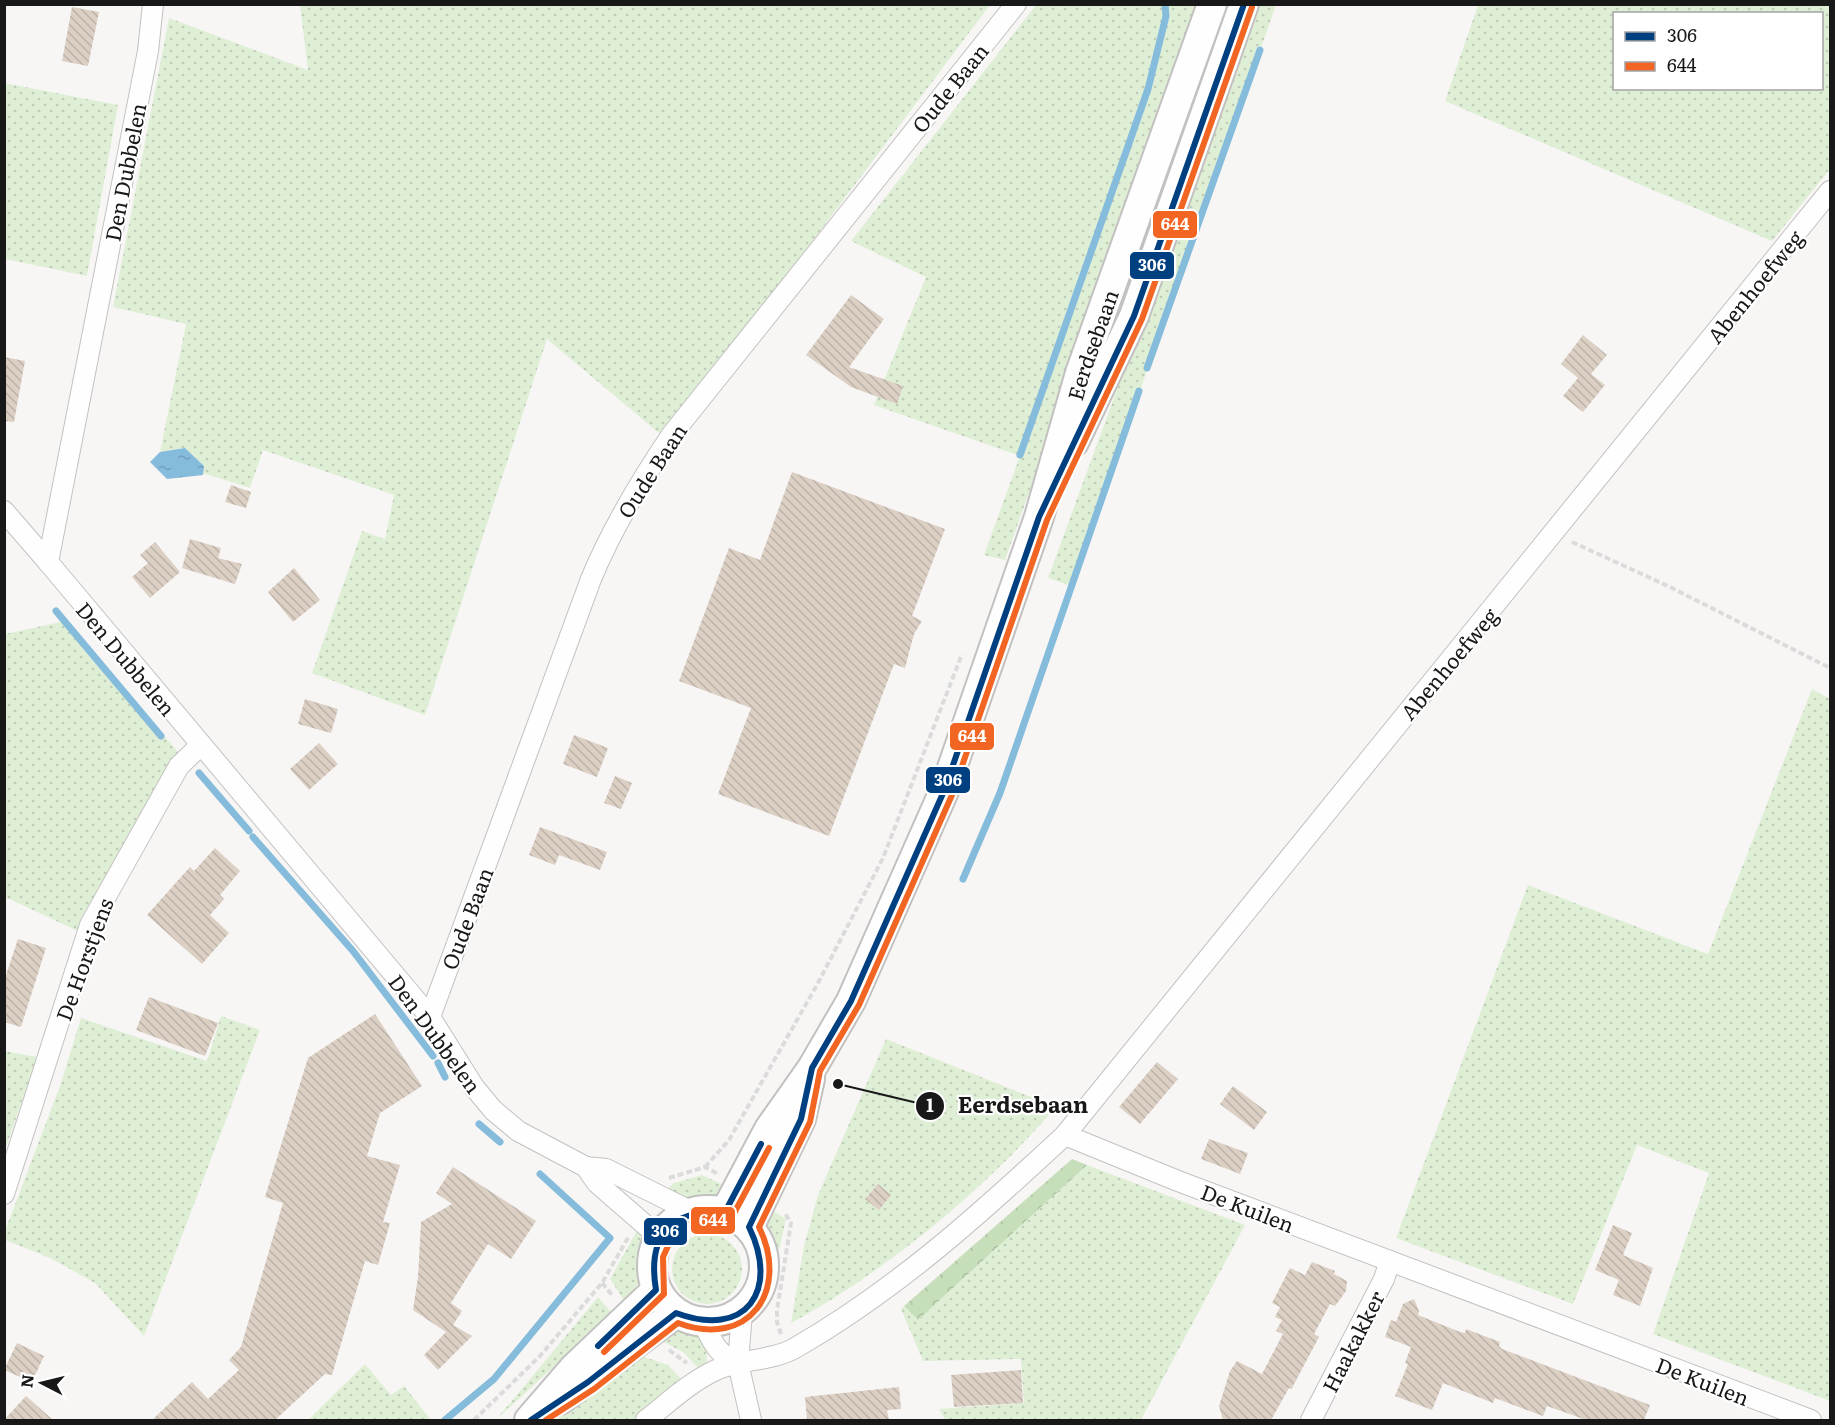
<svg xmlns="http://www.w3.org/2000/svg" width="1835" height="1425" viewBox="0 0 1835 1425" font-family="Literata,serif">
<style>
.grass{fill:url(#grass-dots);fill-rule:evenodd}
.forest{fill:url(#forest-crowns)}
.water{fill:url(#water-ripples)}
.lines{fill:none;stroke-linecap:round;stroke-linejoin:round}
.stream{stroke:#85bbdb;stroke-width:7}
.building{fill:url(#building-back-hatch)}
.street-casing{stroke:#c3c1c0;stroke-width:22}
.secondary-casing{stroke:#c3c1c0;stroke-width:32}
.path{stroke:#dcdbdb;stroke-width:4;stroke-dasharray:6 3;stroke-linecap:butt}
.street{stroke:#fefefe;stroke-width:20}
.secondary{stroke:#fefefe;stroke-width:28}
.bus-1-casing{stroke:#fff;stroke-width:10}
.bus-2-casing{stroke:#fff;stroke-width:10}
.bus-1{stroke:#004080;stroke-width:6}
.bus-2{stroke:#f26522;stroke-width:6}
.labels{text-anchor:middle;dominant-baseline:central;stroke-width:4.5;stroke-linejoin:round;paint-order:stroke}
.street-label{font-size:21px;fill:#191818;stroke:#fff}
.leader{fill:none;stroke:#191818;stroke-width:2}
.callout-dot{fill:#191818;stroke:#fff;stroke-width:2}
.mark-label{font-size:18px;text-anchor:middle;font-weight:bold;fill:#fff}
.callout-label{font-size:22px;text-anchor:middle;font-weight:bold;fill:#191818;stroke:#fff;stroke-width:4.5;stroke-linejoin:round;paint-order:stroke}
.line-badge{stroke:#fff;stroke-width:2}
.badge-label{font-size:16px;text-anchor:middle;font-weight:bold;fill:#fff}
</style>
<defs>
<pattern id="grass-dots" width="8" height="8" patternUnits="userSpaceOnUse" patternTransform="scale(1.5)"><rect width="8" height="8" fill="#dfefd6"/><path d="M2 2h.1M6 6h.1" fill="none" stroke="#bfccb7" stroke-width="1.8" stroke-linecap="round"/></pattern>
<pattern id="forest-crowns" width="20" height="18" patternUnits="userSpaceOnUse" patternTransform="scale(1.5)"><rect width="20" height="18" fill="#c6dfba"/><path d="M2 6a3 3 0 1 1 6 0M12 15a3 3 0 1 1 6 0" fill="none" stroke="#aabf9f"/></pattern>
<pattern id="water-ripples" width="26" height="14" patternUnits="userSpaceOnUse" patternTransform="scale(1.5)"><rect width="26" height="14" fill="#85bbdb"/><path d="M2 4q2-2 4 0t4 0M15 11q2-2 4 0t4 0" fill="none" stroke="#72a0bb"/></pattern>
<pattern id="building-back-hatch" width="6" height="6" patternUnits="userSpaceOnUse" patternTransform="scale(1.5)"><rect width="6" height="6" fill="#dcd0c4"/><path d="M-1 5l2 2M0 0l6 6M5-1l2 2" fill="none" stroke="#bcb2a8"/></pattern>
</defs>
<rect width="100%" height="100%" fill="#f8f6f5"/>
<!-- grass -->
<g class="grass">
<path d="M300,5h690l-188,250 -142,179 -113,-95 -122,376 -113,-42 50,-142 23,8 9,-44 -131,-45 -13,38 -47,-15 1,-7 -19,-18 -25,4 26,-128 -73,-17 56,-289 139,52z"/>
<path d="M1036,5h161l-80,240 -112,315 -21,-5 36,-99 -146,-51 52,-128 -75,-36z"/>
<path d="M1258,5h18l-205,581 -23,-8z"/>
<path d="M1478,5h352v164l-58,72 -327,-140zM1614,14h208v74h-208z"/>
<path d="M4,83l114,22 -31,171 -82,-17z"/>
<path d="M65,621l113,131c-31,61 -75,116 -98,180l-75,-35v-263z"/>
<path d="M1812,689l18,10v702l-177,-67 56,-161 -72,-28 -64,159 -177,-66 132,-353 180,69z"/>
<path d="M221,1016l39,14 -116,306 -49,-53 -45,-25 -45,-18v-9l55,-145 21,-68 126,43z"/>
<path d="M886,1039l170,68c-72,83 -169,164 -265,216l13,-77 14,-51z"/>
<path d="M5,1051l32,6 -32,93 -1,-99z"/>
<path d="M1087,1165l158,60 -104,195h-196l-6,-11 85,-6 -3,-44 -98,2 -22,-52 3,-3 14,14z"/>
<path d="M702,1175l26,12 -12,14 -23,1 -28,-11 9,-8z"/>
<path d="M767,1207l19,12 -11,49 -3,-23 -12,-19z"/>
<path d="M639,1227c5,8 5,46 1,53 -4,8 -11,14 -16,20l-14,-21z"/>
<circle cx="707" cy="1269" r="35"/>
<path d="M598,1297l14,16 -116,107z"/>
<path d="M678,1328l23,7 5,12 1,15 -9,6 -15,-16 -31,-16z"/>
<path d="M633,1353l35,12 15,16 -50,39h-81z"/>
<path d="M365,1364l26,31 13,-9 27,34h-123z"/>
</g>
<!-- forest -->
<path class="forest" d="M1072,1159l15,6 -169,155 -14,-14z"/>
<!-- water -->
<path class="water" d="M185,448l19,18 -1,9 -36,4 -17,-17 10,-10z"/>
<g class="lines">
<!-- stream -->
<g class="stream">
<path d="M1147,368l113,-318"/>
<path d="M1020,455l128,-366 18,-73 -1,-12"/>
<path d="M56,611l105,125"/>
<path d="M199,773l50,58"/>
<path d="M253,837l100,114 80,105"/>
<path d="M963,879l37,-86 139,-402"/>
<path d="M438,1063l7,14"/>
<path d="M479,1124l21,18"/>
<path d="M445,1420l49,-41 116,-141 -70,-64"/>
</g>
</g>
<!-- building -->
<g class="building">
<path d="M72,7l27,5 -11,54 -26,-5z"/>
<path d="M851,295l33,24 -35,48 54,19 -6,18 -46,-17 -45,-32z"/>
<path d="M1583,335l24,20 -16,19 14,11 -22,27 -20,-16 15,-18 -17,-14z"/>
<path d="M4,357l21,4 -11,61 -10,-1z"/>
<path d="M792,472l153,57 -33,87 10,5 -8,13 -9,34 -11,-4 -65,172 -111,-42 33,-86 -72,-27 50,-133 31,12z"/>
<path d="M231,485l20,7 -5,16 -21,-6z"/>
<path d="M190,539l31,9 -3,10 24,6 -7,20 -53,-16z"/>
<path d="M155,542l25,30 -30,26 -18,-21 16,-14 -8,-8z"/>
<path d="M294,568l26,32 -27,22 -25,-30z"/>
<path d="M305,699l33,10 -7,24 -33,-9z"/>
<path d="M574,735l34,13 -11,29 -34,-13z"/>
<path d="M319,743l19,21 -29,26 -19,-21z"/>
<path d="M615,776l17,7 -11,26 -17,-6z"/>
<path d="M540,827l67,25 -7,18 -41,-15 -4,10 -26,-10z"/>
<path d="M215,848l25,23 -20,24 4,4 -14,16 19,18 -27,31 -55,-49 43,-48 4,4z"/>
<path d="M18,939l28,9 -25,79 -17,-5v-41z"/>
<path d="M149,997l69,26 -13,33 -69,-26z"/>
<path d="M375,1014l47,72 -42,27 -13,43 33,9 -17,57 7,1 -12,42 -13,-4 -33,114 -7,-1 -50,46h-123l40,-38 16,17 31,-29 -10,-10 12,-13 42,-144 -18,-6 43,-139z"/>
<path d="M1157,1062l21,17 -38,45 -21,-17z"/>
<path d="M1233,1086l34,26 -13,18 -34,-26z"/>
<path d="M1209,1139l39,14 -8,21 -39,-15z"/>
<path d="M453,1167l83,54 -25,38 -23,-15 -37,59 11,8 -9,14 19,11 -34,34 -14,-15 22,-23 -33,-22 5,-33 3,-55 31,-18 -16,-11z"/>
<path d="M878,1184l13,11 -12,15 -14,-11z"/>
<path d="M1613,1225l19,8 -9,22 30,13 -13,38 -27,-11 6,-15 -24,-10z"/>
<path d="M1312,1262l23,9 -1,3 13,7 -1,10 -11,15 -5,-2 -16,30 5,3 -26,49 -1,3 -3,-1 -18,32h-48l-4,-14 11,-35 7,-10 25,13 21,-40 -7,-3 6,-11 -7,-3 5,-10 -8,-4 18,-35 15,7z"/>
<path d="M1414,1299l5,12 -1,4 42,17 5,1 1,-4 34,13 -1,4 3,3 148,56 -6,15h-58l-39,-14 -4,10 -48,-18 -2,5 -50,-20 -11,27 -37,-14 13,-32 -3,-1 6,-16 -26,-10 6,-17 5,2 7,-18z"/>
<path d="M17,1343l27,13 -12,26 -28,-12z"/>
<path d="M1021,1370l2,33 -69,4 -3,-32z"/>
<path d="M899,1387l2,22 -14,1 2,10h-82l-2,-23z"/>
<path d="M26,1396l27,24h-49z"/>
</g>
<g class="lines">
<defs>
<g id="street">
<path d="M153,4l-5,47 -100,511 382,455 44,70 19,23 25,21 68,36 20,2 86,43"/>
<path d="M4,511l44,51"/>
<path d="M430,1017l161,-438c22,-53 50,-99 82,-146l343,-429"/>
<path d="M1065,1135l113,46 633,239"/>
<path d="M586,1167l11,16 62,54"/>
<path d="M4,1194l86,-269 89,-159 22,-21"/>
<path d="M742,1312l-4,51 13,57"/>
<path d="M703,1323c9,18 15,33 35,40"/>
<path d="M646,1420c22,-17 44,-38 70,-50 24,-11 56,-9 79,-22 101,-58 185,-134 270,-213l765,-944"/>
<path d="M1311,1420l73,-141 6,-18"/>
</g>
<g id="secondary">
<path d="M1074,442l60,-126 110,-312"/>
<circle cx="708" cy="1266" r="56"/>
<path id="s1" d="M725,1212l44,-83 43,-61 39,-67 93,-210 95,-274 41,-144 132,-369"/>
<path d="M749,1227l52,-108 9,-40"/>
<path d="M560,1400l116,-87"/>
<path d="M529,1420l45,-52 82,-78"/>
</g>
</defs>
<!-- street casing -->
<use href="#street" class="street-casing"/>
<!-- secondary casing -->
<use href="#secondary" class="secondary-casing"/>
<!-- path -->
<g class="path">
<path d="M1572,542l98,45 160,81"/>
<path d="M705,1167l24,-27 89,-157 65,-125 79,-204"/>
<path d="M669,1178l36,-11 13,7"/>
<path d="M602,1283l11,13"/>
<path d="M781,1334l-4,-12v-12l14,-87 -7,-11"/>
<path d="M669,1350l18,13"/>
<path d="M474,1420l66,-64 62,-73 27,-47"/>
</g>
<!-- street -->
<use href="#street" class="street"/>
<!-- secondary -->
<use href="#secondary" class="secondary"/>
<defs>
<g id="bus-1">
<path d="M598,1346l58,-56c-9,-54 14,-81 69,-78l36,-68"/>
<path d="M531,1420l57,-38 88,-69c70,26 104,-22 73,-86l52,-108 11,-51 39,-67 93,-210 95,-274 95,-201 110,-312"/>
</g>
<g id="bus-2">
<path d="M604,1352l60,-58 -1,-37 10,-22 20,-13 38,-3 38,-71"/>
<path d="M546,1420l48,-31 84,-66c71,26 112,-32 81,-96l51,-105 10,-51 39,-66 93,-210 95,-275 95,-201 110,-312"/>
</g>
</defs>
<!-- bus-1 casing -->
<use href="#bus-1" class="bus-1-casing"/>
<!-- bus-2 casing -->
<use href="#bus-2" class="bus-2-casing"/>
<!-- bus-1 -->
<use href="#bus-1" class="bus-1"/>
<!-- bus-2 -->
<use href="#bus-2" class="bus-2"/>
</g>
<g class="labels">
<!-- street labels -->
<g class="street-label">
<text transform="translate(949 87) rotate(-51)">Oude Baan</text>
<text transform="translate(124 172) rotate(-79)">Den Dubbelen</text>
<text transform="translate(1754 286) rotate(-51)">Abenhoefweg</text>
<text stroke="none"><textPath href="#s1" startOffset="946">Eerdsebaan</textPath></text>
<text transform="translate(651 470) rotate(-57)">Oude Baan</text>
<text transform="translate(127 658) rotate(50)">Den Dubbelen</text>
<text transform="translate(1448 663) rotate(-50)">Abenhoefweg</text>
<text transform="translate(466 918) rotate(-69)">Oude Baan</text>
<text transform="translate(83 959) rotate(-70)">De Horstjens</text>
<text transform="translate(436 1033) rotate(54)">Den Dubbelen</text>
<text transform="translate(1248 1207) rotate(21)">De Kuilen</text>
<text transform="translate(1352 1341) rotate(-63)">Haakakker</text>
<text transform="translate(1703 1380) rotate(21)">De Kuilen</text>
</g>
</g>
<!-- callouts -->
<path class="leader" d="M838 1084L930 1106"/>
<g class="callout-dot">
<circle cx="838" cy="1084" r="6"/>
<circle cx="930" cy="1106" r="15"/>
</g>
<g class="mark-label">
<text x="930" y="1112">1</text>
</g>
<g class="callout-label">
<text x="1023" y="1113">Eerdsebaan</text>
</g>
<g class="line-badge">
<rect x="1152" y="210" width="46" height="29" rx="6" fill="#f26522"/>
<rect x="1129" y="251" width="46" height="29" rx="6" fill="#004080"/>
<rect x="949" y="722" width="46" height="29" rx="6" fill="#f26522"/>
<rect x="925" y="766" width="46" height="28" rx="6" fill="#004080"/>
<rect x="690" y="1206" width="46" height="29" rx="6" fill="#f26522"/>
<rect x="643" y="1217" width="45" height="29" rx="6" fill="#004080"/>
</g>
<g class="badge-label">
<text x="1175" y="230">644</text>
<text x="1152" y="271">306</text>
<text x="972" y="742">644</text>
<text x="948" y="786">306</text>
<text x="713" y="1226">644</text>
<text x="665" y="1237">306</text>
</g>
<!-- border -->
<rect width="1835" height="1425" fill="none" stroke="#191818" stroke-width="12"/>
<!-- legend -->
<rect x="1613" y="12" width="210" height="78" fill="#ffffff" stroke="#a3a3a3" stroke-width="1.5"/>
<rect x="1625" y="32" width="30" height="9" fill="#004080" stroke="#a3a3a3" stroke-width="1.5"/>
<text x="1667" y="42" font-size="18" fill="#191818">306</text>
<rect x="1625" y="62" width="30" height="9" fill="#f26522" stroke="#a3a3a3" stroke-width="1.5"/>
<text x="1667" y="72" font-size="18" fill="#191818">644</text>
<!-- north arrow -->
<g transform="translate(42 1383) rotate(277)" stroke="#ffffff" stroke-width="4.5" paint-order="stroke">
<path d="M0-4.5L10 22L0 15L-10 22Z" fill="#191818"/>
<text y="-9" font-size="16" font-weight="bold" text-anchor="middle" fill="#191818">N</text>
</g>
</svg>
